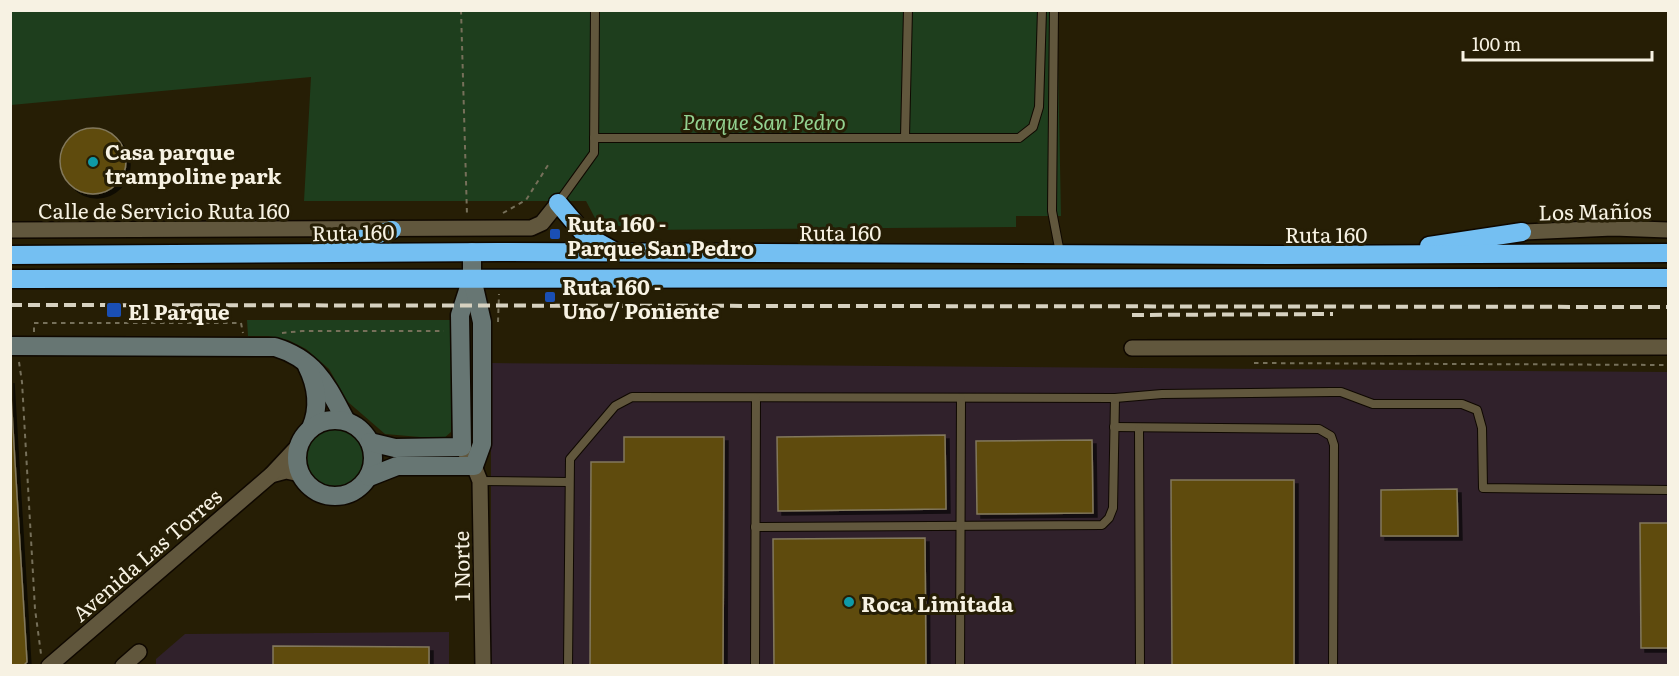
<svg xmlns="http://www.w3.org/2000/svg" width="1679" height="676" viewBox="0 0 1679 676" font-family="Literata,serif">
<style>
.industrial{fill:#30212b}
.green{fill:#1e3e1d}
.building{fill:#5e4b0c;stroke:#82785c;stroke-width:1.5;filter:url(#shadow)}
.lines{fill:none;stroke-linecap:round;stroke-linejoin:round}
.lane-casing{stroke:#0f0800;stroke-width:10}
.street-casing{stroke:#0f0800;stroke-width:18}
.secondary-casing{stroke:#0f0800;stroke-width:21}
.highway-casing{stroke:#0f0800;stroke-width:21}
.path{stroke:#76705a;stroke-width:2;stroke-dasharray:4.5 4.5;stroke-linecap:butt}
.lane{stroke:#61573d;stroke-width:8}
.street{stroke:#61573d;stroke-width:15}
.secondary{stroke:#677673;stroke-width:18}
.highway{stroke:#74bff2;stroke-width:18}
.rail{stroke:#d6d1c0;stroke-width:4;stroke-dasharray:12 6;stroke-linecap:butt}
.culture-dot{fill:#0f9aa8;stroke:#261e05;stroke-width:2}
.transit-dot{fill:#1a4fb4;stroke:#261e05;stroke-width:2}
.labels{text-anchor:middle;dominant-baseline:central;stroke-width:6;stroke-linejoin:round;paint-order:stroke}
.park-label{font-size:21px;font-style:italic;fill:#93d291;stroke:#261e05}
.poi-label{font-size:21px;font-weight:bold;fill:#f7f2e3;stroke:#261e05;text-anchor:start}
.street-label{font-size:21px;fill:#f7f2e3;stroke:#261e05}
</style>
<defs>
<filter id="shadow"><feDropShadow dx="4" dy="4" stdDeviation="0" flood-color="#0009"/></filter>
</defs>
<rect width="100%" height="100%" fill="#261e05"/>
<!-- industrial -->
<g class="industrial">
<path d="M491,363l1177,9v293h-1177z"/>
<path d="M449,632v33l-293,1v-7l29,-25z"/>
</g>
<!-- green -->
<g class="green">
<path d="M11,11h1046l4,205h-45v11l-381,3 -39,-10 -10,-19h-282l7,-124 -300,28z"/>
<path d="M247,320h204v112l-8,7 -58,-5 -37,-32 -19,-33 -23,-20 -18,-9 -20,-4h-20z"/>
<circle cx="336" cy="458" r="29"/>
</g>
<!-- building -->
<g class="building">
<circle cx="93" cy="161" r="33"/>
<path d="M10,379l17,283 -4,4h-13z"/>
<path d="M945,435l1,74 -168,2 -1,-74z"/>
<path d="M624,437h100l-1,229h-133l1,-204h33z"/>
<path d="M1092,440l1,73 -116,1 -1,-73z"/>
<path d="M1171,480h123v186h-122z"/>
<path d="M1457,489l1,47h-77v-46z"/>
<path d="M1640,523h28v125h-27z"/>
<path d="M925,538l1,128h-152l-1,-127z"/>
<path d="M273,646l156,1v19h-156z"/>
</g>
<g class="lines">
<defs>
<g id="lane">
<path d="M1054,10l-2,201 8,42"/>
<path d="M905,137l3,-127"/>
<path d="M594,138h425l14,-11 6,-20 3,-97"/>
<path d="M558,203l36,-50 1,-143"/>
<path d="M1114,427l205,2 12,7 3,9 -1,221"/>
<path d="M1139,429l1,237"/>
<path d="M480,481l88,1"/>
<path d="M755,527l347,-2 7,-7 4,-10 2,-110"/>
<path d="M568,666l2,-207 45,-53 17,-9 483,1 47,-4 169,-2h10l32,12h89l15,6 5,18 1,60 185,2"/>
<path d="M755,666l1,-268"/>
<path d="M960,666l1,-268"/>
</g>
<g id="street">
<path d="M10,230l521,-2 11,-5 16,-20"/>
<path d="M1522,232l91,-4 55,2"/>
<path d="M1132,348l536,-1"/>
<path d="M462,447l12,19 6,15 3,185"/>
<path d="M271,475l15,-4 14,3"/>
<path d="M49,666l222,-191 28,-30"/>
<path d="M123,666l16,-14"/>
</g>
<g id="secondary">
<path d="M10,346l265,1c42,13 52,39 71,74"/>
<path d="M307,366c10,20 13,41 4,62"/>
<circle cx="335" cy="458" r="38"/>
<path d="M370,442l25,6 67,-1 -2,-132 12,-37"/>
<path d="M369,477l28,-11h77l8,-22v-122l-10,-44v-26"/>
</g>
<g id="highway">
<path d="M558,203l27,32 27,15"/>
<path d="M1429,246l93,-14"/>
<path d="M331,248l61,-18"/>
<path d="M10,255l488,-3 780,3 390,-2"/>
<path d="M10,279l1658,-1"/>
</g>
</defs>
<!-- lane casing -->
<use href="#lane" class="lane-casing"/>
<!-- street casing -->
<use href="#street" class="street-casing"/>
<!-- secondary casing -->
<use href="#secondary" class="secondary-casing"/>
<!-- highway casing -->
<use href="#highway" class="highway-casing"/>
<!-- path -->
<g class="path">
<path d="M461,10l6,205"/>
<path d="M1172,10h71"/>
<path d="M503,213l23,-13 24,-38"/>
<path d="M498,322l1,-28"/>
<path d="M34,332v-9h207l2,10"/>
<path d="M282,333l20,-2h142"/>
<path d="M19,362l3,20 13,227 6,45"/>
<path d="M1254,363l414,2"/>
</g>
<!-- lane -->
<use href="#lane" class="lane"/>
<!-- street -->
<use href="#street" class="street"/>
<!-- secondary -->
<use href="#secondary" class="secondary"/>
<!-- highway -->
<use href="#highway" class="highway"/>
<!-- rail -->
<g class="rail">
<path d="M10,305l1658,2"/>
<path d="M1132,315l201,-1"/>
</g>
</g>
<!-- markers -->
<g class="culture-dot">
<circle cx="93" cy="162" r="6"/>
<circle cx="849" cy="602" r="6"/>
</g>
<g class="transit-dot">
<rect x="549" y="228" width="12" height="12" rx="3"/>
<rect x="544" y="291" width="12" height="12" rx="3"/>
<rect x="106" y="302" width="16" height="16" rx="3"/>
</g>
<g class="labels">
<!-- park labels -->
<g class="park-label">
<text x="764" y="120">Parque San Pedro</text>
</g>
<!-- poi labels -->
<g class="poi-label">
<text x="105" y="150">Casa parque<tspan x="105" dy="24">trampoline park</tspan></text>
<text x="567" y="222">Ruta 160 -<tspan x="567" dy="24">Parque San Pedro</tspan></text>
<text x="562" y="285">Ruta 160 -<tspan x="562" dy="24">Uno / Poniente</tspan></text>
<text x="128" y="310">El Parque</text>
<text x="861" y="602">Roca Limitada</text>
</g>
<!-- street labels -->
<g class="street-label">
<text x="164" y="209">Calle de Servicio Ruta 160</text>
<text transform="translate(1595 210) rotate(-1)">Los Mañíos</text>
<text transform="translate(353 231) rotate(-1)">Ruta 160</text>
<text x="840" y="231">Ruta 160</text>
<text x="1326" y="233">Ruta 160</text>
<text transform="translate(146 554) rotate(-41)">Avenida Las Torres</text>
<text transform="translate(460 566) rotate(-91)">1 Norte</text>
</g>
</g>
<!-- border -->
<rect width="1679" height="676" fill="none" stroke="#f7f2e3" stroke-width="24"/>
<!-- scale -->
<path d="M1463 51v9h189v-9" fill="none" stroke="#f7f2e3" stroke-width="3"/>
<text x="1472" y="51" font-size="18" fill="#f7f2e3" stroke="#261e05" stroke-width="4.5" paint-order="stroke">100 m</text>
</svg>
